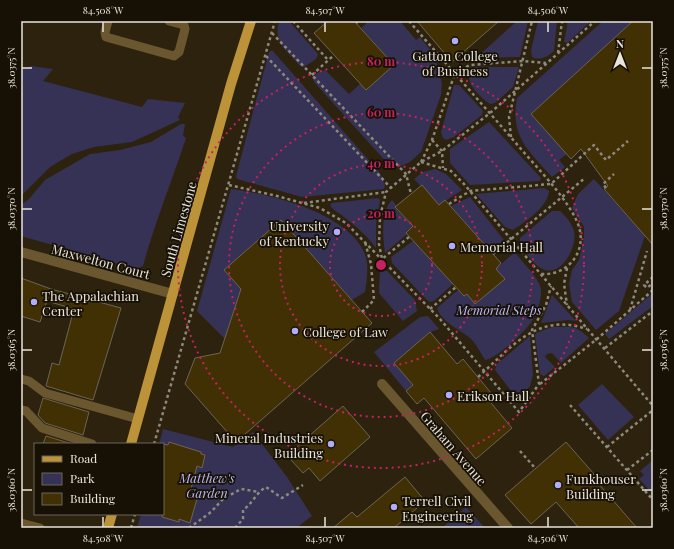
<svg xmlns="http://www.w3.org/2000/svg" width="674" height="549" viewBox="0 0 674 549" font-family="'Playfair Display',serif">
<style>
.built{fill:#2c220e;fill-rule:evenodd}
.green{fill:#353255}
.building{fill:#423005;stroke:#6c6454}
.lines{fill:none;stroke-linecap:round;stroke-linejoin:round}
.path{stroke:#8e897e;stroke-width:2.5;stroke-dasharray:3 3;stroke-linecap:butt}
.lane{stroke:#6a572f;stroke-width:9}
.street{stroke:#6a572f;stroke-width:10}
.primary{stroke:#bc9338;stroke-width:10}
.ticks{fill:none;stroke:#e9e4dc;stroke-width:1.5}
.ring{fill:none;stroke:#c42261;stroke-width:2;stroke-dasharray:2 4}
.poi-dot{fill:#b2adf9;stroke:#171105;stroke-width:1.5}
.labels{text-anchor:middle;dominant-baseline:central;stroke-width:3.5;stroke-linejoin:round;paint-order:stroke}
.poi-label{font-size:13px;fill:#e9e4dc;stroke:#171105;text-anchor:start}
.street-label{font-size:13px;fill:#e9e4dc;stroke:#171105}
.park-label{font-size:13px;font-style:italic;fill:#bab6f3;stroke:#171105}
.centre{fill:#c42261;stroke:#171105;stroke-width:2}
.ring-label{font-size:12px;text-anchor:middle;font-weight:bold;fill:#c42261;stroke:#171105;stroke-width:3.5;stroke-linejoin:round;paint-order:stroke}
.neatline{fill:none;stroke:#e9e4dc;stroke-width:1.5}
.ticks-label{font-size:10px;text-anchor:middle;fill:#e9e4dc}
</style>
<rect width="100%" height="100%" fill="#201a0d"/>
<!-- built -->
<path class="built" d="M21,21h632v507h-632zM35,444h128v70h-128z"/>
<!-- green -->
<g class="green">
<path d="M279,21h10l29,33 -2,5 -12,8 -4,-1c-13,-16 -27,-23 -21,-45z"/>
<path d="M369,21h31l16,19 4,-3 12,15 5,12 5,20 -1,11 -20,57 -11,10 -9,4 -12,-1 -74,-82 -3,-5 7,-6 6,-2 24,24 11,-10 6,6 28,-25 -33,-37z"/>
<path d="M517,21h11l-8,36 -44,1z"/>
<path d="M538,21h19l-3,30c-7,6 -13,10 -22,6l-1,-7z"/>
<path d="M568,21h23l-24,22 -3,-1z"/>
<path d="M603,21h30l-102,93 36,40 -8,6 6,7 -13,10c-24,-27 -42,-40 -35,-79z"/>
<path d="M272,50l108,123 5,12 -1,4 -82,8 -65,-18 -1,-3 33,-124z"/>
<path d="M31,66l22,3 -10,12 99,26 6,-8 37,4 -7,14 2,3 -48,22 -38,5 -22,7 -22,13 -29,29v-126z"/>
<path d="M477,67h42l-6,20 -18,16 -5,1c-11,-7 -27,-23 -19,-36z"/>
<path d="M454,85h5l2,2 22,24 -1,4 -28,22 -8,3 -3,-2 -2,-6z"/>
<path d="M489,122l52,56 -1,3 -70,4 -20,-22v-14z"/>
<path d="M181,124h4l-2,12 3,2c-14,43 -31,84 -43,128l-7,3 -115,-33v-31l8,-6 16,-19 45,-26 30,-4 31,-8z"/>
<path d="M435,169l11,5 16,16 -23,15 -25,-26 9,-7z"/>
<path d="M594,179l51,57 -26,75 -23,19 -24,-28 -3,-18 3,-14 7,-10 5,-22v-11l-12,-19 6,-14z"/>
<path d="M544,188l5,3c-2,17 -23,30 -36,39l-8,-3 -29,-33z"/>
<path d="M231,189c39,5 113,23 132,61 7,13 4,28 2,42l-13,8 -71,-80 -57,50 17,19 -16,50 -28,-28z"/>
<path d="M470,197l34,43 -14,11 -39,-45z"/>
<path d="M378,198l2,2 -4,24v24c-9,-12 -20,-22 -32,-31 -4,-4 -11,-6 -14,-12l2,-2z"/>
<path d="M392,200l5,6 -2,2 18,18 -7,6 1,2 -22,19c-2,-16 -5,-41 7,-53z"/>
<path d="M552,211h8c6,6 12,12 14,20 4,16 -14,49 -33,37 -8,-4 -15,-16 -21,-23v-7z"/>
<path d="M413,241l40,43 -19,17 -4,1 -4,-3 -34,-36 -1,-6z"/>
<path d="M515,252c6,9 25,27 26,37 1,10 -4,24 -9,32 -6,10 -36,38 -47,39 -4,-6 -7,-13 -12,-19 -10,-11 -31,-17 -36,-33l21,-18 6,6z"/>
<path d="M380,268l7,3 28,29 2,11 -14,10 -24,-28z"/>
<path d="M653,293v13l-44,33 -4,-5z"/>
<path d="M552,295l24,26 -8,-1 -27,3z"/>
<path d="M428,316l11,13 -9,3 -36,31 19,22 -7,6 -32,-39 46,-35z"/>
<path d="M552,327c19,0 23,-3 37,11l-28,25 -9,-10 -5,1 -2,3 10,10 -11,9 -4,-2 -5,-39 1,-2z"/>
<path d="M530,336l3,39 -3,11 -12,14 -23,-30 2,-6z"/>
<path d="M602,384l32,33 -26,23 -30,-35z"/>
<path d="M163,429l70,18 20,-15 34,45 25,39 -16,12h-159l4,-14h22v-70h-4z"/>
<path d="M653,460v34l-14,-15 5,-4 -4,-4z"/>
<path d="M466,507l19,21h-43z"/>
</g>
<!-- building -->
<g class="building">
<path d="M328,21h26l40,44 -28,25 -52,-57z"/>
<path d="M417,21h82l-47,41z"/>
<path d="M633,21h20v224l-49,-56 4,-3 -27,-37 -10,10 -40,-45z"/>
<path d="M422,185l17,20 6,-5 56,63 -5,6 9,10 -30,25 -8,-10 -3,2 -58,-63 7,-7 -18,-19z"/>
<path d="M281,220l91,103 -136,119 -51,-58 10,-26 25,-5 21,-64 -17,-19z"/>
<path d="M21,278l30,11 70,19 -28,92 -47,-14 6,-23 7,2 15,-56 -27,-8 -7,21 -19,-6z"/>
<path d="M430,332l27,32 6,-5 28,34 -5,4 26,31 -36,31 -52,-61 -7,6 -11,-13 7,-6 -19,-22z"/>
<path d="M43,398l46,14 -6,23 -38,-12 -7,-8z"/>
<path d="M343,406l27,31 -50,44 -11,-13 -6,5 -12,-13 5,-4 -4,-5z"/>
<path d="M46,436l26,8h-29z"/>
<path d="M169,442l32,10v2l4,1 -3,13 -5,-2 -8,31 8,2 -7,24 -11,-4v3l-17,-5 1,-73 5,1z"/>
<path d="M566,442l28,32 -2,2 45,52h-58l-23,-26 -25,22 -26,-29z"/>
<path d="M405,477l20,24 -31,27h-61l19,-16 5,5z"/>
</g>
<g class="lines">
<!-- path -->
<g class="path">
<path d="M293,21l35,39"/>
<path d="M409,21c37,43 75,85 112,128 17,20 47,50 57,75 10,26 -9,52 -37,50"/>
<path d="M356,23l2,-2"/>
<path d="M272,33l134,141 5,20"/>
<path d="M558,53l4,-32"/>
<path d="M266,56l125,132"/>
<path d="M312,75l22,-20"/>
<path d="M511,137l-2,-20 23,-96"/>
<path d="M432,140l10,11 1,17"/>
<path d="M421,162l30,9 13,13 189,222"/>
<path d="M421,162l11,-22 23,-67 15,-8 53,-4 23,2"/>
<path d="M229,185l48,11 43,12 26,15 94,96 79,93 20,-28 -7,-54 14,-25 5,-19"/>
<path d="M606,188l-3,-4 11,-10"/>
<path d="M304,203l82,-11"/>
<path d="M449,204l21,-13 81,-7 43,-39 12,15 22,-19"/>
<path d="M409,237l-27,22 -3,-15 1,-27 6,-25 35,-30 21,-11 48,-38 105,-92"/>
<path d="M493,254l92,-76"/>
<path d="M567,268l-3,16 3,21"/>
<path d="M653,277l-9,8 3,3 6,-5"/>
<path d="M430,309l26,-22"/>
<path d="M630,310l17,-59"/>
<path d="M362,312l12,-12 -3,-36 -6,-22"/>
<path d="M605,348l48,-37"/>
<path d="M478,377c34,-30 59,-65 109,-48"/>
<path d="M540,384l57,-45 56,-49"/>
<path d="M570,405l83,95"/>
<path d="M154,444l121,-423"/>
<path d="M607,447l46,-37"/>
<path d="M520,451l15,17"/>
<path d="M627,470l26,-20"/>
<path d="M131,528l4,-14"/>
<path d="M189,528l22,-16 12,-13 18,-10 18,3"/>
<path d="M235,528l8,-9v-9c9,-6 13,-17 23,-23l16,11 21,-13"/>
<path d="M651,528l2,-1"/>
</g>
<!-- lane -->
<g class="lane">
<path d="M108,21l-3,11 1,5 68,19 5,-4 6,-23 -1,-4 -15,-4"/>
<path d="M21,379l8,2 16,12 93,26"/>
<path d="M21,410l5,1 16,17 50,16"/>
<path d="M21,523l19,5"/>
</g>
<!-- street -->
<g class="street">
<path d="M21,252l152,42"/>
<path d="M382,384l126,144"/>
</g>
<!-- primary -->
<g class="primary">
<path d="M131,444l100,-360 20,-63"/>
<path d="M108,528l4,-14"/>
</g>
</g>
<!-- ticks -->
<path class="ticks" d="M103,22v10M325,22v10M548,22v10M22,68h10M642,68h10M22,209h10M642,209h10M22,350h10M642,350h10M22,490h10M642,490h10M103,517v10M325,517v10M548,517v10"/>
<!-- distance rings -->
<g class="ring">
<circle cx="381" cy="265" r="51"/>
<circle cx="381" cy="265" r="101"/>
<circle cx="381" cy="265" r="152"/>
<circle cx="381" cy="265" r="203"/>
</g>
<!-- markers -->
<g class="poi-dot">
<circle cx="455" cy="41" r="4"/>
<circle cx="337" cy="232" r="4"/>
<circle cx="452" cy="246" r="4"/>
<circle cx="34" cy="302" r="4"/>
<circle cx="295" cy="331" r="4"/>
<circle cx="449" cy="395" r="4"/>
<circle cx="331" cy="444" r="4"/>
<circle cx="558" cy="485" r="4"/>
<circle cx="394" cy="507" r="4"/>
</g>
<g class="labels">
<!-- poi labels -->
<g class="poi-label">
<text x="455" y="55" text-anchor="middle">Gatton College<tspan x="455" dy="15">of Business</tspan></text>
<text x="329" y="225" text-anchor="end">University<tspan x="329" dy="15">of Kentucky</tspan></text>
<text x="460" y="246">Memorial Hall</text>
<text x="42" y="295">The Appalachian<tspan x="42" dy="15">Center</tspan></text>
<text x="303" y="331">College of Law</text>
<text x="457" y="395">Erikson Hall</text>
<text x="323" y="437" text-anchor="end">Mineral Industries<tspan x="323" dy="15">Building</tspan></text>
<text x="566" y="478">Funkhouser<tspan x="566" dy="15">Building</tspan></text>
<text x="402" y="500">Terrell Civil<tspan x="402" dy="15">Engineering</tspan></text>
</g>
<!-- street labels -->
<g class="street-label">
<text transform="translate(178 229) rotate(-74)">South Limestone</text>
<text transform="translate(101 261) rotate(15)">Maxwelton Court</text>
<text transform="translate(454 448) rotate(49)">Graham Avenue</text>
</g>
<!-- park labels -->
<g class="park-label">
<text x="499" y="309">Memorial Steps</text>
<text x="207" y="477">Matthew's<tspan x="207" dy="15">Garden</tspan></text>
</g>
</g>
<circle cx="381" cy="265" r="6" class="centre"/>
<g class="ring-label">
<text x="381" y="66">80 m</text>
<text x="381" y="117">60 m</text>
<text x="381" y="168">40 m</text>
<text x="381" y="218">20 m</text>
</g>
<!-- border -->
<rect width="674" height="549" fill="none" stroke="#171105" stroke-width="44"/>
<!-- legend -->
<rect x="34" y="443" width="130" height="72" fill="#171105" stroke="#6b655b"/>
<rect x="42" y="456" width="20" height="6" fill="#bc9338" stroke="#6b655b"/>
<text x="70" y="463" font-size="12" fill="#e9e4dc">Road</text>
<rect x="42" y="473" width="20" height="12" fill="#353255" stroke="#6b655b"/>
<text x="70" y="483" font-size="12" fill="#e9e4dc">Park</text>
<rect x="42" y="493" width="20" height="12" fill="#423005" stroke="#6b655b"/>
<text x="70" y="503" font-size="12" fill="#e9e4dc">Building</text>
<!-- north arrow -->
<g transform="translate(620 54)" stroke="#171105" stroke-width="3" paint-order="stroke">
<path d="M0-3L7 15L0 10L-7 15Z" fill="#e9e4dc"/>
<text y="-6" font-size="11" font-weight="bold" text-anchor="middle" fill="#e9e4dc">N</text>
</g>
<rect x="22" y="22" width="630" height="505" class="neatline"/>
<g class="ticks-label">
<text x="103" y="14">84.508°W</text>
<text x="325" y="14">84.507°W</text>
<text x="548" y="14">84.506°W</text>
<text transform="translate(11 68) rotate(-90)" y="4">38.0375°N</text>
<text transform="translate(663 68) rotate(-90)" y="4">38.0375°N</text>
<text transform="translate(11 209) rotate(-90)" y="4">38.0370°N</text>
<text transform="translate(663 209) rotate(-90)" y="4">38.0370°N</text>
<text transform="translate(11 350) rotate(-90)" y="4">38.0365°N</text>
<text transform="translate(663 350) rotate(-90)" y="4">38.0365°N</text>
<text transform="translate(11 490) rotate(-90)" y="4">38.0360°N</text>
<text transform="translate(663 490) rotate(-90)" y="4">38.0360°N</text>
<text x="103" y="542">84.508°W</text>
<text x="325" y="542">84.507°W</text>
<text x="548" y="542">84.506°W</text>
</g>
</svg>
